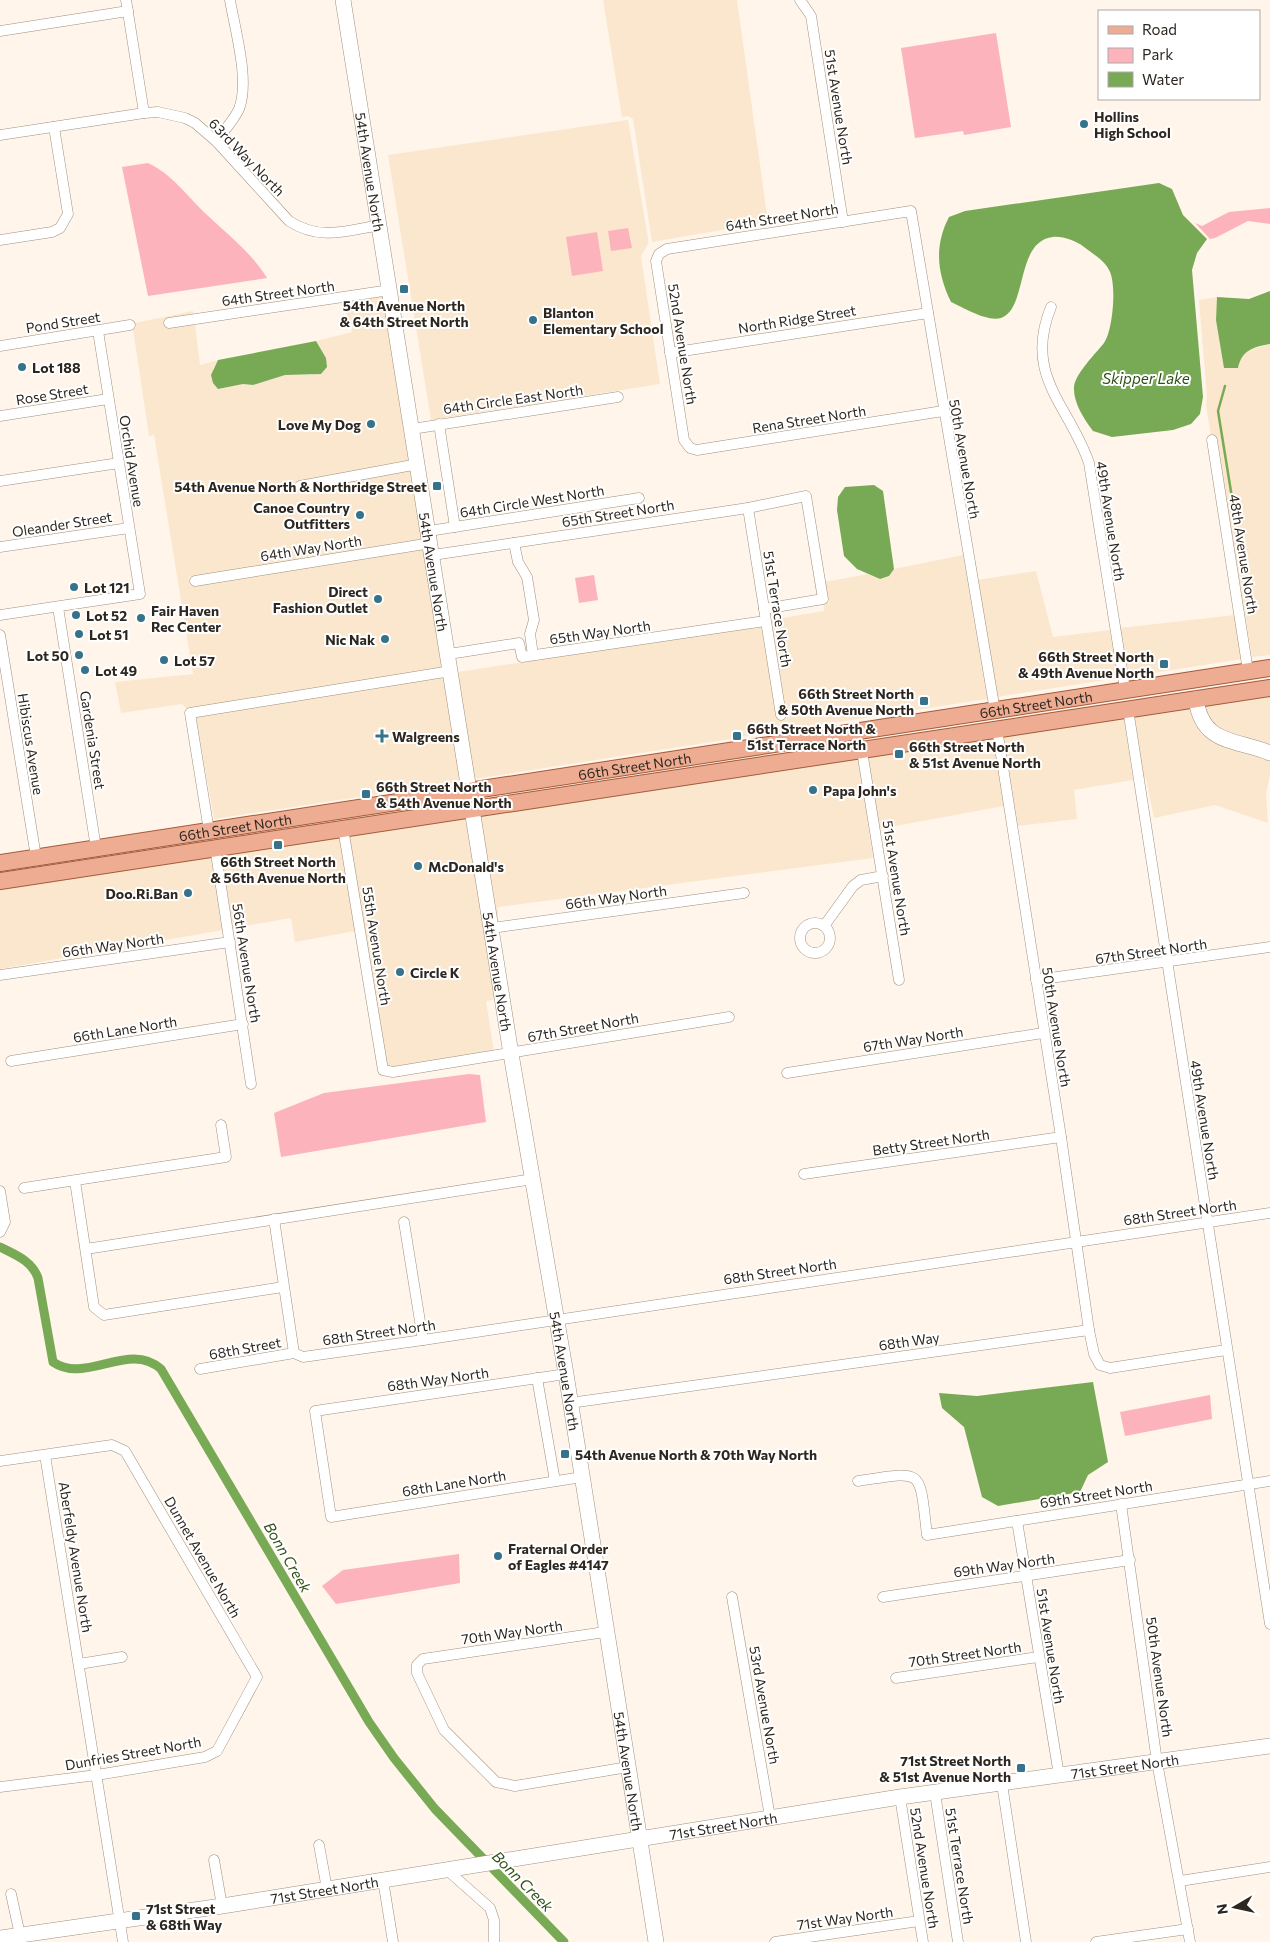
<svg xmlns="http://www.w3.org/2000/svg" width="1270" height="1942" viewBox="0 0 1270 1942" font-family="Commissioner,sans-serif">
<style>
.built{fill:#fbe7cd}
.green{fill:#fdb3bc}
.water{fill:#78aa55}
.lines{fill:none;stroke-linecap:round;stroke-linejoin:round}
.stream{stroke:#78aa55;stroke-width:2.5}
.canal{stroke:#78aa55;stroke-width:9}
.street-casing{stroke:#9e907e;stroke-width:11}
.secondary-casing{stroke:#9e907e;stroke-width:16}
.primary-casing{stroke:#a35a3b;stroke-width:18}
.street{stroke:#fff;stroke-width:10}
.secondary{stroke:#fff;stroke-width:15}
.primary{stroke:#eead92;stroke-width:16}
.poi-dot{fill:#367289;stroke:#fff;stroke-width:2}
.labels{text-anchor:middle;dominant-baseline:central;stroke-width:4;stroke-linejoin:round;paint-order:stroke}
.street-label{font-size:14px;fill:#2d2720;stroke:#fff}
.poi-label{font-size:14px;font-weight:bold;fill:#2d2720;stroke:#fff;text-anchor:start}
.water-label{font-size:15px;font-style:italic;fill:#2f5015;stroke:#fff}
</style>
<rect width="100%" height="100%" fill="#fff5ea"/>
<!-- built -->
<g class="built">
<path d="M603,0h134l31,222 -116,20 -19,-123 -5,-3 -6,1z"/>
<path d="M628,120l20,118v6l-7,12 19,128 -229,36 -43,-265z"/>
<path d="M386,295l26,165 -118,23 2,8 118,-22 11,70 -236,38 1,9 236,-38 20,120 -259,41 -5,-5 -61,9 -6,-31 78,-8 -39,-239 -5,1 -16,-107 3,-1 -1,-5 58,-12 1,4 -30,4 1,9 30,-4 5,41 18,-5 -5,9 6,20 24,-5 10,1 32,-10h27l14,-17 -10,-17 36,-9 -9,-30z"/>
<path d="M1217,297l-1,23 24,37 6,-6 24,-7v311l-18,2 -36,-222 -5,1 -5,-31 1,-8 -8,-97z"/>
<path d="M963,555l24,144 -513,80 -16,-107 303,-46 16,94 10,-1 -17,-99 54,-9v-8l5,-1 -4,-20 43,-8 12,5 9,-3 5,-7z"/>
<path d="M1036,571l17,66 57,-7 8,48 -121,19 -20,-117z"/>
<path d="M1235,615l7,44 -114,18 -8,-49z"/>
<path d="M447,676l17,105 -250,38 -18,-103z"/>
<path d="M1270,696v52l-57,-20 -11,-22z"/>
<path d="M1192,708l5,15 73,35v16l-4,20 2,29 -53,-18 -61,13 -8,-40h-3l-9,-62z"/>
<path d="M1124,718l9,62 -59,10 3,29 -60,7 -14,-91z"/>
<path d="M993,737l11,69 -125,23 -11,-74z"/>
<path d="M858,757l15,101 -375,49v16h-2l-17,-109z"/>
<path d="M469,816l28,183 -11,2 8,51 -101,15 -6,-1 -38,-232z"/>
<path d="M339,836l16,95 -60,11 -4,-24 -58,10 -12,-74z"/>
<path d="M211,855l12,75 -223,39v-81z"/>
</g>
<!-- green -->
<g class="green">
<path d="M996,33l15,94 -47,8 -1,-4 -48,7 -14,-90z"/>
<path d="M148,163c25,12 38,32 58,51 22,21 45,38 61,64l-119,18 -26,-129z"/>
<path d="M1270,208v16l-22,-3 -33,17 -5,1 -15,-16 7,3 27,-14z"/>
<path d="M628,228l4,20 -21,3 -3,-20z"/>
<path d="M597,232l6,39 -31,5 -6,-39z"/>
<path d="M594,575l4,25 -19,3 -4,-25z"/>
<path d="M469,1074l11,1 6,47 -205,35 -7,-44 50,-20z"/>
<path d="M1210,1395l2,24 -87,17 -5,-24z"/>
<path d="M459,1554l1,29 -124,21 -14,-18 21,-16z"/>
</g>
<!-- water -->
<g class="water">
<path d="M1159,183l13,6 11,26 24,24 -10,14 -5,17 11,127 -3,17 -9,10 -18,6 -61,7 -19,-6c-9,-12 -20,-29 -19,-44 1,-13 22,-34 30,-44 9,-12 13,-60 5,-73 -5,-10 -16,-16 -25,-23 -8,-6 -21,-11 -31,-10 -38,4 -25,72 -52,81 -14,4 -37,-10 -50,-16 -14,-29 -17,-56 -2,-85l16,-6z"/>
<path d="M1270,291v53c-17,3 -28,6 -32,24h-14l-8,-48 1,-23 32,2z"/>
<path d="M316,341l10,17 1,9 -6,7 -36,1 -32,10 -10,-1 -25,5 -5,-6 -2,-8 7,-15z"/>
<path d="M874,485l9,6 11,78 -5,7 -9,3 -23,-10 -13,-13 -7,-46 1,-13 7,-10z"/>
<path d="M1093,1382l15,80 -20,13 -8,17 -82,14 -16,-9 -18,-70 -22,-19 -3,-15 38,3z"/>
</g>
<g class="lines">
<!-- stream -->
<path class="stream" d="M1225,386l-7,25 15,93"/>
<!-- canal -->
<path class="canal" d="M0,1247c16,8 32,14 38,31l15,84c33,23 76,-22 108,7l208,353 25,36 41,51 129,133"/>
<defs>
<g id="street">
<path d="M126,0l18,113"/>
<path d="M800,0l11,16 32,206"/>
<path d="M0,31l128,-20"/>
<path d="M0,135l144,-22 14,-1 27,6 10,5 21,18 73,80c31,20 57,10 91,4"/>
<path d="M216,141c8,-10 18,-21 23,-32 11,-28 -4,-79 -9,-109"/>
<path d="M0,240l52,-8 8,-4 8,-14 -14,-87"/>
<path d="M1051,307c-28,69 18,98 38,156l36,226"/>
<path d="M169,323l221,-33"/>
<path d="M0,346l130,-21"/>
<path d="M670,353l258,-40"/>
<path d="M943,411l-246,39 -7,-2 -6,-8 -28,-179 3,-7 8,-5 244,-38 84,500"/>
<path d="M0,416l108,-17"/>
<path d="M439,424l16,103"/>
<path d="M412,429l206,-32"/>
<path d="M1212,440l36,231"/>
<path d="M0,481l119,-18"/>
<path d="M300,486l118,-22"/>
<path d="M748,508l33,207"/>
<path d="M429,531l210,-33"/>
<path d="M514,543l4,19 9,15 7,43 -4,14 3,21"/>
<path d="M0,547l129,-19"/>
<path d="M433,555l315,-47 58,-12 17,103 -59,10"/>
<path d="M195,581l236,-38"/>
<path d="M58,607l38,241"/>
<path d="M0,615l140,-21 -42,-263"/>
<path d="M0,635l36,222"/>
<path d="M449,654l70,-11 3,14 243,-36"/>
<path d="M1128,709l142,915"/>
<path d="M997,729l64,408 28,193 5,24 6,11 10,3 116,-18"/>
<path d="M862,751l37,229"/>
<path d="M343,828l40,242 10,2 336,-55"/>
<path d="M209,831l-19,-118 261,-42"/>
<path d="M215,847l36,237"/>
<circle cx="815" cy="938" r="15"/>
<path d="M824,926l29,-40 8,-6 22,-4"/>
<path d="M492,928l252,-35"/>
<path d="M0,975l230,-33"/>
<path d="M1036,980l234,-33"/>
<path d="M11,1061l232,-37"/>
<path d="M787,1073l256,-40"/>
<path d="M804,1174l257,-37"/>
<path d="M75,1181l19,126 10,8 179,-28"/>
<path d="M24,1188l202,-31 -5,-32"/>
<path d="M0,1191l5,31 -5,10"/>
<path d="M274,1219l20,134"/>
<path d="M404,1222l19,118"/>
<path d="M86,1249l447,-70"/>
<path d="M294,1353l9,4 120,-17 847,-127"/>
<path d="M200,1369l94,-16"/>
<path d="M566,1374l-251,37 16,106 251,-40"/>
<path d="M537,1378l18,103"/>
<path d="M570,1403l519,-73"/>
<path d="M45,1455l78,487"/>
<path d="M0,1461l112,-16 13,6 132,226 -40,74 -12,6 -108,18 -97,12"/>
<path d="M858,1481c67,-10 61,-14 69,54l343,-54"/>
<path d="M1121,1504l36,258 33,180"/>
<path d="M1017,1521l42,254"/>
<path d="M732,1597l38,220"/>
<path d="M883,1597l247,-37"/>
<path d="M605,1632l-182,27 -6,6v8l27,57 52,52 19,4 113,-19"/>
<path d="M79,1664l43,-7"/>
<path d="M896,1678l142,-21"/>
<path d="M1002,1784l24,158"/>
<path d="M935,1793l23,149"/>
<path d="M900,1797l23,145"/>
<path d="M319,1845l8,44"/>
<path d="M214,1860l8,46"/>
<path d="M447,1870l43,38 4,12v22"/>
<path d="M383,1880l10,62"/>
<path d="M1180,1881l90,-14"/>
<path d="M11,1894l9,41"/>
<path d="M775,1942l144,-21"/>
<path d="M1096,1942l92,-13"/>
</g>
<g id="secondary">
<path id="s1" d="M343,0l168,1054 55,320 90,568"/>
<path d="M1196,699c6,46 40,40 74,54"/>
<path id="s2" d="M0,1938l222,-32 678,-109 370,-51"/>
</g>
<g id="primary">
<path id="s3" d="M0,863l1270,-195"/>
<path d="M0,881l1270,-193"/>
</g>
</defs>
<!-- street casing -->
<use href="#street" class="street-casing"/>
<!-- secondary casing -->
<use href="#secondary" class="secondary-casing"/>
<!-- primary casing -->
<use href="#primary" class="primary-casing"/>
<!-- street -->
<use href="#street" class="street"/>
<!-- secondary -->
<use href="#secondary" class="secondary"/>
<!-- primary -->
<use href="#primary" class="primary"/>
</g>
<!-- markers -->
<g class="poi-dot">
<circle cx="1084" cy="124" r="5"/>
<rect x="399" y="284" width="10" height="10" rx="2.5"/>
<circle cx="533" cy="320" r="5"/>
<circle cx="22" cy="367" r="5"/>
<circle cx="371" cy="424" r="5"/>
<rect x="432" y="481" width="10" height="10" rx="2.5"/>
<circle cx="360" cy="515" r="5"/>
<circle cx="74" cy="587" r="5"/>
<circle cx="378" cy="599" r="5"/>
<circle cx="76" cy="615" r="5"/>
<circle cx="141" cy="618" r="5"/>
<circle cx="79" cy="634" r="5"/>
<circle cx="385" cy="639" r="5"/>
<circle cx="79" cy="655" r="5"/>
<circle cx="164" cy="660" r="5"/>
<rect x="1159" y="659" width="10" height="10" rx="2.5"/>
<circle cx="85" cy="670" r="5"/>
<rect x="919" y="696" width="10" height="10" rx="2.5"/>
<path d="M379.5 728.5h5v5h5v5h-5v5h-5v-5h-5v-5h5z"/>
<rect x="732" y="731" width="10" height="10" rx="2.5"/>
<rect x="894" y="749" width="10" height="10" rx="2.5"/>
<circle cx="813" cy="790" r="5"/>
<rect x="361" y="789" width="10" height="10" rx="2.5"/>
<rect x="273" y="840" width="10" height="10" rx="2.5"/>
<circle cx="418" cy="866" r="5"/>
<circle cx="188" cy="893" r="5"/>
<circle cx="400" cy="972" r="5"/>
<rect x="560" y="1449" width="10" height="10" rx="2.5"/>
<circle cx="498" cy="1556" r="5"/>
<rect x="1016" y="1763" width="10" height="10" rx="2.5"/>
<rect x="131" y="1911" width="10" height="10" rx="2.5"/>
</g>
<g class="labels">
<!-- street labels -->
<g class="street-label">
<text transform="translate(839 107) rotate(81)">51st Avenue North</text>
<text transform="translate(247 157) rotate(46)">63rd Way North</text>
<text stroke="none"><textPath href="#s1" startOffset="174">54th Avenue North</textPath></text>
<text transform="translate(782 217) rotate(-9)">64th Street North</text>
<text transform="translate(278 293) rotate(-8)">64th Street North</text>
<text transform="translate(797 319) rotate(-9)">North Ridge Street</text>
<text transform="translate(63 322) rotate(-9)">Pond Street</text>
<text transform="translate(683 344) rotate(81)">52nd Avenue North</text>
<text transform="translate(52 394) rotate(-9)">Rose Street</text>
<text transform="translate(513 399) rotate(-8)">64th Circle East North</text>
<text transform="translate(809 419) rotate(-9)">Rena Street North</text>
<text transform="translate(965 459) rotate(80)">50th Avenue North</text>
<text transform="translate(132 461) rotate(81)">Orchid Avenue</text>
<text transform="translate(532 501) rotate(-9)">64th Circle West North</text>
<text transform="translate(618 513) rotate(-9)">65th Street North</text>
<text transform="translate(1111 521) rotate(81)">49th Avenue North</text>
<text transform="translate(62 524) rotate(-9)">Oleander Street</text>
<text transform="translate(311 548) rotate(-9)">64th Way North</text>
<text transform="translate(1244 554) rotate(81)">48th Avenue North</text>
<text stroke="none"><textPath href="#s1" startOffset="579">54th Avenue North</textPath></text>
<text transform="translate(778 609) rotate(81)">51st Terrace North</text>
<text transform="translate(600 632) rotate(-8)">65th Way North</text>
<text stroke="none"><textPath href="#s3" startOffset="1048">66th Street North</textPath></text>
<text transform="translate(93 740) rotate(81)">Gardenia Street</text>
<text transform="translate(31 744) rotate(81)">Hibiscus Avenue</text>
<text stroke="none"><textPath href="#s3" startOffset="642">66th Street North</textPath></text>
<text stroke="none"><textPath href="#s3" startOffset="238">66th Street North</textPath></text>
<text transform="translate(897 878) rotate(81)">51st Avenue North</text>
<text transform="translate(616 897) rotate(-8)">66th Way North</text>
<text transform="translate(113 945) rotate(-8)">66th Way North</text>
<text transform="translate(377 946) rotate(81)">55th Avenue North</text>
<text transform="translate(1151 951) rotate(-8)">67th Street North</text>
<text transform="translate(247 963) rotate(81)">56th Avenue North</text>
<text stroke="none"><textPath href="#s1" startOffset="984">54th Avenue North</textPath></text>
<text transform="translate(583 1027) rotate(-10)">67th Street North</text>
<text transform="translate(1057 1027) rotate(81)">50th Avenue North</text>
<text transform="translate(125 1029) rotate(-9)">66th Lane North</text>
<text transform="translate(913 1039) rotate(-9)">67th Way North</text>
<text transform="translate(1205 1120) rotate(81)">49th Avenue North</text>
<text transform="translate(931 1142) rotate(-8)">Betty Street North</text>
<text transform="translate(1180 1212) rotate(-8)">68th Street North</text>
<text transform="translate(780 1271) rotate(-8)">68th Street North</text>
<text transform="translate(379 1332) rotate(-8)">68th Street North</text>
<text transform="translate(909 1341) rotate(-8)">68th Way</text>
<text transform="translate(245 1348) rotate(-10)">68th Street</text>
<text stroke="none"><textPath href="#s1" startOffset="1389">54th Avenue North</textPath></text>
<text transform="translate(438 1379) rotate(-8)">68th Way North</text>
<text transform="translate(454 1483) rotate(-9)">68th Lane North</text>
<text transform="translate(1096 1494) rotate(-9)">69th Street North</text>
<text transform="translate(76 1557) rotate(81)">Aberfeldy Avenue North</text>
<text transform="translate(203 1557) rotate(60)">Dunnet Avenue North</text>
<text transform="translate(1004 1565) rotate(-8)">69th Way North</text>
<text transform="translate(512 1632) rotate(-8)">70th Way North</text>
<text transform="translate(1051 1646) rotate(81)">51st Avenue North</text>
<text transform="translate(965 1654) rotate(-8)">70th Street North</text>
<text transform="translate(1160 1677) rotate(82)">50th Avenue North</text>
<text transform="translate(765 1705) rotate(80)">53rd Avenue North</text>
<text transform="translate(133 1753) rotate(-10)">Dunfries Street North</text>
<text stroke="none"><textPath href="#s2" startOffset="1138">71st Street North</textPath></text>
<text stroke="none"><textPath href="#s1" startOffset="1794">54th Avenue North</textPath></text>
<text stroke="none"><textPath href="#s2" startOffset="732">71st Street North</textPath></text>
<text transform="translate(960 1866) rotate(81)">51st Terrace North</text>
<text transform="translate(925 1868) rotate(81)">52nd Avenue North</text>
<text stroke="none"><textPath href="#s2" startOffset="328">71st Street North</textPath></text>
<text transform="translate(845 1918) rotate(-8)">71st Way North</text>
</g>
<!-- poi labels -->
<g class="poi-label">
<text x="1094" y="116">Hollins<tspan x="1094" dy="16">High School</tspan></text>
<text x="404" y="305" text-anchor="middle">54th Avenue North<tspan x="404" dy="16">&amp; 64th Street North</tspan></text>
<text x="543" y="312">Blanton<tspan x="543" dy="16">Elementary School</tspan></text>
<text x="32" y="367">Lot 188</text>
<text x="361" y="424" text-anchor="end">Love My Dog</text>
<text x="427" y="486" text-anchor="end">54th Avenue North &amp; Northridge Street</text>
<text x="350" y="507" text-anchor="end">Canoe Country<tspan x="350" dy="16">Outfitters</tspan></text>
<text x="84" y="587">Lot 121</text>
<text x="368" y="591" text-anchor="end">Direct<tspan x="368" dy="16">Fashion Outlet</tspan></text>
<text x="151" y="610">Fair Haven<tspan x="151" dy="16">Rec Center</tspan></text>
<text x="86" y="615">Lot 52</text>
<text x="89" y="634">Lot 51</text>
<text x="375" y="639" text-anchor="end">Nic Nak</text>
<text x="69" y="655" text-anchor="end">Lot 50</text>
<text x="1154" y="656" text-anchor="end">66th Street North<tspan x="1154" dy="16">&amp; 49th Avenue North</tspan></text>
<text x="174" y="660">Lot 57</text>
<text x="95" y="670">Lot 49</text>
<text x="914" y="693" text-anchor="end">66th Street North<tspan x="914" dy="16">&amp; 50th Avenue North</tspan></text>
<text x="747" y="728">66th Street North &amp;<tspan x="747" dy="16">51st Terrace North</tspan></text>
<text x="392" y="736">Walgreens</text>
<text x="909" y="746">66th Street North<tspan x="909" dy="16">&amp; 51st Avenue North</tspan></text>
<text x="376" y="786">66th Street North<tspan x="376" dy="16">&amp; 54th Avenue North</tspan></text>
<text x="823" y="790">Papa John's</text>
<text x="278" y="861" text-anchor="middle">66th Street North<tspan x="278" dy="16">&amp; 56th Avenue North</tspan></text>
<text x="428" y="866">McDonald's</text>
<text x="178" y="893" text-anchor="end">Doo.Ri.Ban</text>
<text x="410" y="972">Circle K</text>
<text x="575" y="1454">54th Avenue North &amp; 70th Way North</text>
<text x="508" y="1548">Fraternal Order<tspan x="508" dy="16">of Eagles #4147</tspan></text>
<text x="1011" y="1760" text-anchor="end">71st Street North<tspan x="1011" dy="16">&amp; 51st Avenue North</tspan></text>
<text x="146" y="1908">71st Street<tspan x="146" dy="16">&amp; 68th Way</tspan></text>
</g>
<!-- water labels -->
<g class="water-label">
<text x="1146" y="378">Skipper Lake</text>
<text transform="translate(288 1557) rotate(60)">Bonn Creek</text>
<text transform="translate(523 1881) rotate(45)">Bonn Creek</text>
</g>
</g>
<!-- legend -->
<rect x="1098" y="10" width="162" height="90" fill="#ffffff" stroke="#aba9a6"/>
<rect x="1108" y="26" width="25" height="8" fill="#eead92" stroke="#aba9a6"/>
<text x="1142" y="35" font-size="15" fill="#2d2720">Road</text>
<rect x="1108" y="48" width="25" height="15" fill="#fdb3bc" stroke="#aba9a6"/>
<text x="1142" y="60" font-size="15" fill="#2d2720">Park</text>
<rect x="1108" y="72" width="25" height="15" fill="#78aa55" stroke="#aba9a6"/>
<text x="1142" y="85" font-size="15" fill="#2d2720">Water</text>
<!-- north arrow -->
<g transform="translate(1235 1907) rotate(261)" stroke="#ffffff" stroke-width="4" paint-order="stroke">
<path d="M0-4L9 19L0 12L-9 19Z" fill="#2d2720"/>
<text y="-8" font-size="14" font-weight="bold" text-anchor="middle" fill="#2d2720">N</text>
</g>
</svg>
